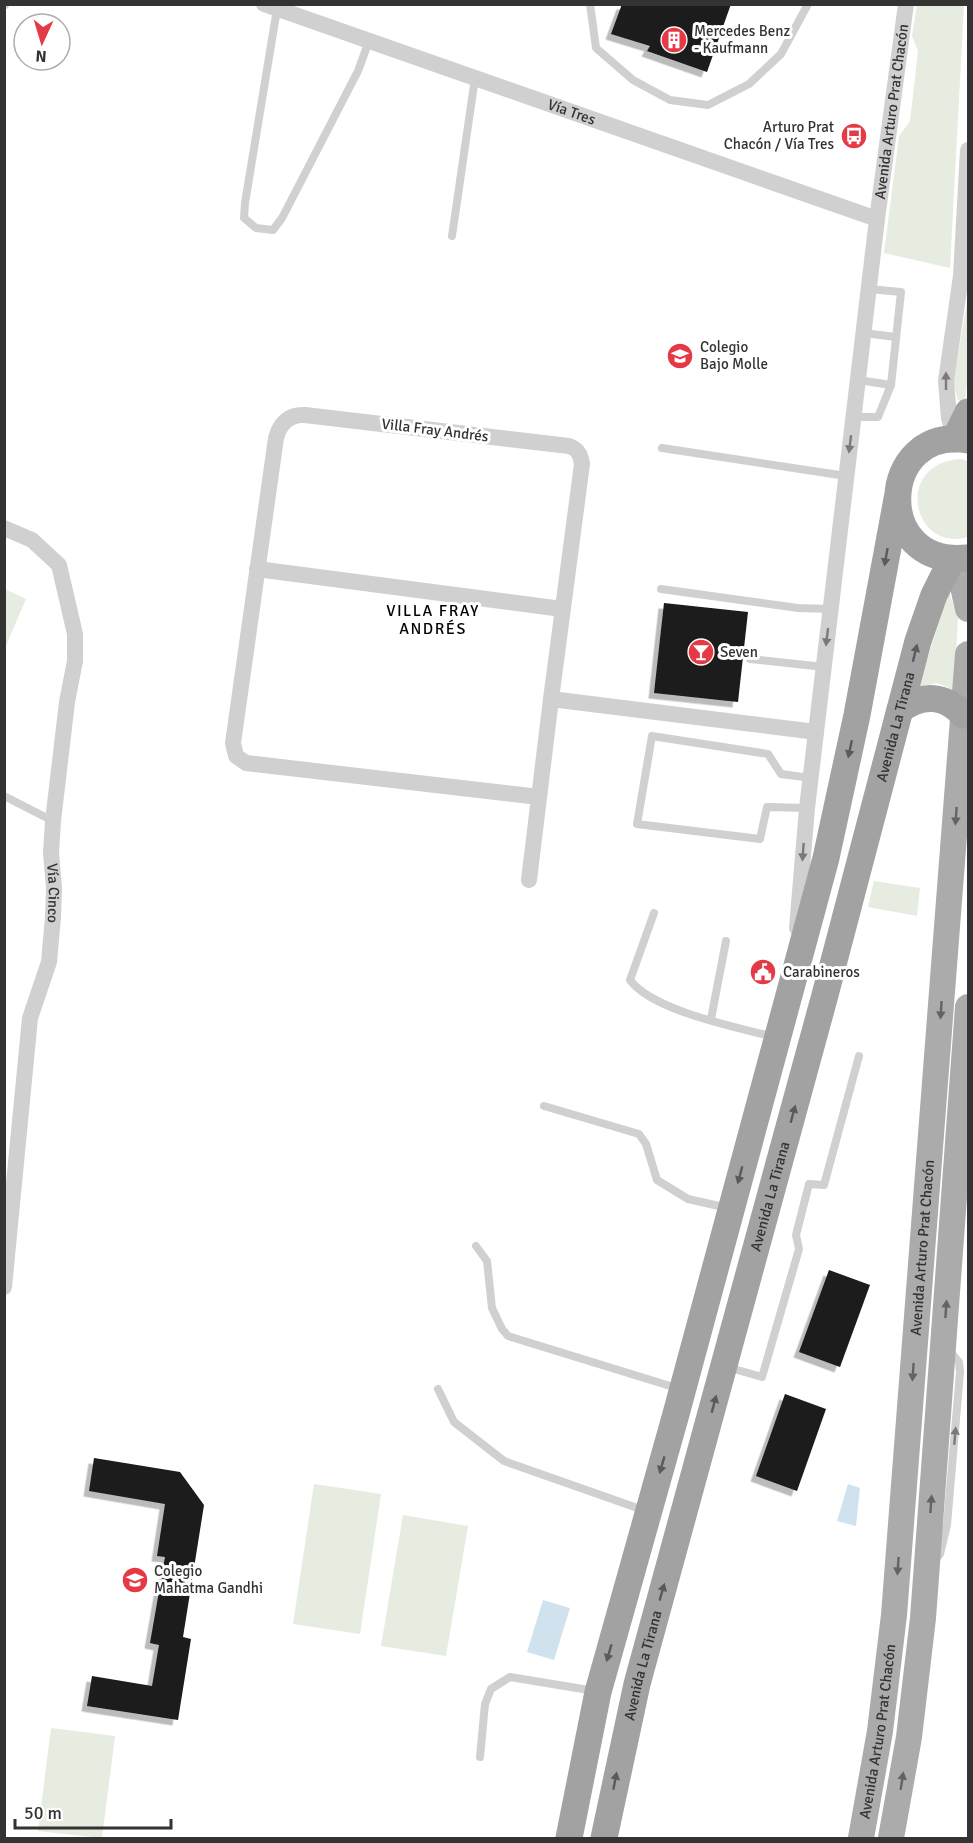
<svg xmlns="http://www.w3.org/2000/svg" width="973" height="1843" viewBox="0 0 973 1843" font-family="Signika,sans-serif">
<style>
.green{fill:#e6ecdf}
.water{fill:#cfe2ee}
.building{fill:#1a1a1a;filter:url(#shadow)}
.lines{fill:none;stroke-linecap:round;stroke-linejoin:round}
.service{stroke:#d0d0d0;stroke-width:8}
.minor{stroke:#d0d0d0;stroke-width:16}
.primary{stroke:#ababab;stroke-width:26}
.trunk{stroke:#a2a2a2;stroke-width:27}
.oneway{fill:#7a7a7a}
.oneway2{fill:#5a5a5a}
.oneway3{fill:#636363}
.labels{text-anchor:middle;dominant-baseline:central;stroke-width:6;stroke-linejoin:round;paint-order:stroke}
.poi-label{font-size:15px;fill:#333;stroke:#fff;text-anchor:start}
.street-label{font-size:15px;fill:#333;stroke:#fff}
.neighbourhood-label{font-size:16px;letter-spacing:1.5px;fill:#000;stroke:#fff}
</style>
<defs>
<filter id="shadow"><feDropShadow dx="-5.5" dy="5.5" stdDeviation="0" flood-color="#0004"/></filter>
</defs>
<rect width="100%" height="100%" fill="#fff"/>
<!-- green -->
<g class="green">
<path d="M917,5h47l-14,263 -66,-15 15,-117 11,-15 8,-70 -6,-15z"/>
<path d="M968,297v75l-3,30 -7,-2 -5,-17z"/>
<path d="M961,459l7,2v76c-56,16 -75,-74 -7,-78z"/>
<path d="M5,589l21,10 -21,49z"/>
<path d="M949,592l9,26 -4,72 -17,-7 -19,4z"/>
<path d="M874,881l46,7 -3,28 -49,-9z"/>
<path d="M314,1484l67,10 -21,140 -67,-10z"/>
<path d="M403,1515l65,11 -22,130 -65,-10z"/>
<path d="M51,1728l64,8 -13,102 -64,-7z"/>
</g>
<!-- water -->
<g class="water">
<path d="M848,1484l12,4 -4,38 -19,-5z"/>
<path d="M543,1600l27,8 -16,52 -27,-8z"/>
</g>
<!-- building -->
<g class="building">
<path d="M622,4h109l-24,68 -60,-21 3,-5 -39,-12z"/>
<path d="M664,603l84,9 -10,90 -84,-9z"/>
<path d="M829,1270l41,15 -30,82 -41,-15z"/>
<path d="M785,1394l41,15 -29,82 -41,-15z"/>
<path d="M94,1458l86,14 24,33 -21,132 8,2 -13,81 -91,-14 5,-30 60,10 7,-41 -9,-2 15,-86 -8,-1 8,-52 -76,-13z"/>
</g>
<g class="lines">
<!-- service -->
<g class="service">
<path d="M5,4v1"/>
<path d="M590,4l6,44 37,32 37,20 38,5 41,-21 32,-30 27,-50"/>
<path d="M277,9l-32,194 -1,15 12,10 17,2 9,-12 76,-147 11,-30"/>
<path d="M452,236l23,-158"/>
<path d="M864,333l32,4"/>
<path d="M858,380l33,5 10,-93 -32,-3"/>
<path d="M853,417h25l13,-32"/>
<path d="M662,448l184,28"/>
<path d="M661,589l137,19 33,1"/>
<path d="M750,659l74,8"/>
<path d="M4,796l49,25"/>
<path d="M807,808l-40,-1 -7,32 -123,-15 15,-88 116,18 13,20 30,4"/>
<path d="M654,913l-24,67c23,31 106,47 144,57"/>
<path d="M711,1019l15,-78"/>
<path d="M544,1106l95,28 7,10 11,36 31,19 40,9"/>
<path d="M476,1246l11,15 5,47 10,21 6,7 172,53"/>
<path d="M727,1367l35,10 37,-128 -3,-14 13,-51 15,1 35,-129"/>
<path d="M438,1389l16,33 50,39 142,50"/>
<path d="M935,1560l5,-6 7,-29 13,-153 -1,-10 -11,-13"/>
<path d="M480,1757l5,-53 6,-15 19,-12 85,14"/>
</g>
<!-- minor -->
<g class="minor">
<path id="s1" d="M264,4l613,215"/>
<path d="M955,439l-6,-21 -3,-37 15,-105 7,-126"/>
<path id="s2" d="M4,528l28,12 27,25 16,69v27l-8,41 -14,119 -2,32 3,35 -1,29 -4,45 -19,56 -26,269"/>
<path d="M257,569l305,40"/>
<path d="M551,699l265,33"/>
<path d="M529,880l22,-181 31,-235c-1,-9 -4,-15 -13,-18l-264,-31c-16,-1 -25,8 -29,23l-43,305 3,13 10,7 293,34"/>
<path id="s3" d="M797,928l10,-120 70,-589 29,-215"/>
</g>
<!-- primary -->
<g class="primary">
<path d="M952,559l9,19 7,31"/>
<path id="s4" d="M861,1838l19,-107 14,-116 74,-961"/>
<path d="M891,1838l18,-101 14,-119 45,-611"/>
</g>
<!-- trunk -->
<g class="trunk">
<path d="M955,439l13,-27"/>
<path d="M967,558c-96,10 -89,-133 1,-118"/>
<path d="M900,710c22,-17 46,-15 63,5"/>
<path d="M569,1838l29,-146 78,-278 150,-556 31,-143 40,-216"/>
<path id="s5" d="M604,1838l33,-154 188,-689 93,-354 16,-46 18,-36"/>
</g>
</g>
<!-- one-way arrows -->
<defs><path id="oneway-solid" d="M-6-.8H1V-3.2L6.5 0L1 3.2V.8H-6Z" transform="scale(1.5)"/></defs>
<g class="oneway">
<use href="#oneway-solid" transform="translate(946 381) rotate(-90)"/>
<use href="#oneway-solid" transform="translate(850 444) rotate(97)"/>
<use href="#oneway-solid" transform="translate(827 637) rotate(97)"/>
<use href="#oneway-solid" transform="translate(803 852) rotate(94)"/>
<use href="#oneway-solid" transform="translate(955 1436) rotate(-85)"/>
</g>
<g class="oneway2">
<use href="#oneway-solid" transform="translate(886 557) rotate(100)"/>
<use href="#oneway-solid" transform="translate(915 653) rotate(-76)"/>
<use href="#oneway-solid" transform="translate(850 749) rotate(102)"/>
<use href="#oneway-solid" transform="translate(793 1114) rotate(-75)"/>
<use href="#oneway-solid" transform="translate(740 1175) rotate(105)"/>
<use href="#oneway-solid" transform="translate(714 1404) rotate(-75)"/>
<use href="#oneway-solid" transform="translate(662 1465) rotate(106)"/>
<use href="#oneway-solid" transform="translate(662 1592) rotate(-74)"/>
<use href="#oneway-solid" transform="translate(609 1653) rotate(106)"/>
<use href="#oneway-solid" transform="translate(615 1781) rotate(-79)"/>
</g>
<g class="oneway3">
<use href="#oneway-solid" transform="translate(956 816) rotate(94)"/>
<use href="#oneway-solid" transform="translate(941 1010) rotate(94)"/>
<use href="#oneway-solid" transform="translate(946 1309) rotate(-86)"/>
<use href="#oneway-solid" transform="translate(913 1372) rotate(94)"/>
<use href="#oneway-solid" transform="translate(931 1504) rotate(-86)"/>
<use href="#oneway-solid" transform="translate(898 1566) rotate(94)"/>
<use href="#oneway-solid" transform="translate(902 1781) rotate(-81)"/>
</g>
<!-- icons -->
<defs>
<symbol id="building-disc" viewBox="-11 -11 22 22"><circle r="9.5" fill="#e63946" stroke="#fff"/><path d="M-4-6H4V6H1V3H-1V6H-4ZM-2.5-4.3h1.7v1.8h-1.7ZM.8-4.3h1.7v1.8H.8ZM-2.5-1h1.7V.8h-1.7ZM.8-1h1.7V.8H.8Z" fill="#fff"/></symbol>
<symbol id="bus-disc" viewBox="-11 -11 22 22"><circle r="9.5" fill="#e63946" stroke="#fff"/><path d="M-5-6H5V4H4V6H2V4H-2V6H-4V4H-5ZM-3.5-4V0h7V-4ZM-3.5 1.2v1.5H-2V1.2ZM2 1.2v1.5H3.5V1.2Z" fill="#fff"/></symbol>
<symbol id="school-disc" viewBox="-11 -11 22 22"><circle r="9.5" fill="#e63946" stroke="#fff"/><path d="M0-5L7-2L0 1L-7-2ZM-4 1L0 2.5L4 1V4Q0 6-4 4Z" fill="#fff"/></symbol>
<symbol id="bar-disc" viewBox="-11 -11 22 22"><circle r="9.5" fill="#e63946" stroke="#fff"/><path d="M-6-5H6L.8 .8V4.5H3.5V6h-7V4.5H-.8V.8Z" fill="#fff"/></symbol>
<symbol id="civic-disc" viewBox="-11 -11 22 22"><circle r="9.5" fill="#e63946" stroke="#fff"/><path d="M-.6-6.5H3V-4.5H.6V-3L4-1V1h2V6H-6V1h2V-1L-.6-3ZM-1.2 2.5V6h2.4V2.5Z" fill="#fff"/></symbol>
</defs>
<g fill-rule="evenodd">
<use href="#building-disc" x="659" y="25" width="30" height="30"/>
<use href="#bus-disc" x="839" y="121" width="30" height="30"/>
<use href="#school-disc" x="665" y="341" width="30" height="30"/>
<use href="#bar-disc" x="686" y="637" width="30" height="30"/>
<use href="#civic-disc" x="748" y="957" width="30" height="30"/>
<use href="#school-disc" x="120" y="1565" width="30" height="30"/>
</g>
<g class="labels">
<!-- poi labels -->
<g class="poi-label">
<text x="694" y="31">Mercedes Benz<tspan x="694" dy="17">- Kaufmann</tspan></text>
<text x="834" y="127" text-anchor="end">Arturo Prat<tspan x="834" dy="17">Chacón / Vía Tres</tspan></text>
<text x="700" y="347">Colegio<tspan x="700" dy="17">Bajo Molle</tspan></text>
<text x="720" y="652">Seven</text>
<text x="783" y="972">Carabineros</text>
<text x="154" y="1571">Colegio<tspan x="154" dy="17">Mahatma Gandhi</tspan></text>
</g>
<!-- street labels -->
<g class="street-label">
<text stroke="none"><textPath href="#s1" startOffset="326">Vía Tres</textPath></text>
<text stroke="none"><textPath href="#s3" startOffset="822">Avenida Arturo Prat Chacón</textPath></text>
<text transform="translate(435 430) rotate(7)">Villa Fray Andrés</text>
<text stroke="none"><textPath href="#s5" startOffset="1149">Avenida La Tirana</textPath></text>
<text stroke="none"><textPath href="#s2" startOffset="399">Vía Cinco</textPath></text>
<text stroke="none"><textPath href="#s5" startOffset="663">Avenida La Tirana</textPath></text>
<text stroke="none"><textPath href="#s4" startOffset="594">Avenida Arturo Prat Chacón</textPath></text>
<text stroke="none"><textPath href="#s5" startOffset="177">Avenida La Tirana</textPath></text>
<text stroke="none"><textPath href="#s4" startOffset="108">Avenida Arturo Prat Chacón</textPath></text>
</g>
<!-- neighbourhood labels -->
<g class="neighbourhood-label">
<text x="433" y="611">VILLA FRAY<tspan x="433" dy="18">ANDRÉS</tspan></text>
</g>
</g>
<!-- border -->
<rect width="973" height="1843" fill="none" stroke="#333333" stroke-width="12"/>
<!-- north arrow -->
<g transform="translate(42 42) rotate(184)"><circle r="28" fill="#ffffff" stroke="#adadad" stroke-width="1.5"/>
<path d="M0-4.5L10 22L0 15L-10 22Z" fill="#e63946"/>
<text y="-9" font-size="16" font-weight="bold" text-anchor="middle" fill="#333333">N</text>
</g>
<!-- scale -->
<path d="M15 1819v9h156v-9" fill="none" stroke="#333333" stroke-width="3"/>
<text x="24" y="1819" font-size="18" fill="#333333" stroke="#ffffff" stroke-width="4.5" paint-order="stroke">50 m</text>
</svg>
